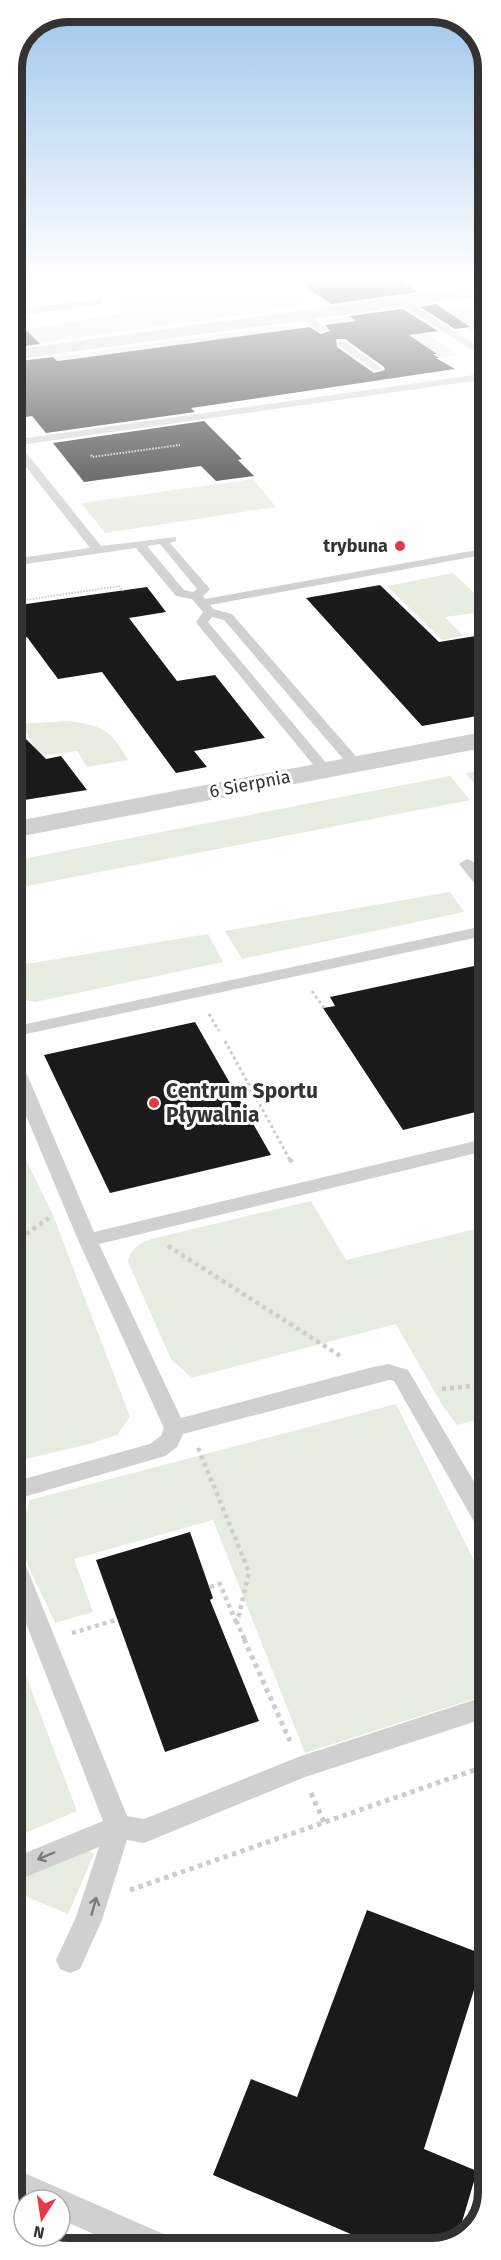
<svg xmlns="http://www.w3.org/2000/svg" width="501" height="2260" viewBox="0 0 501 2260" font-family="'Fira Sans',sans-serif">
<style>
.green{fill:#e6ecdf}
.building{fill:#1a1a1a;fill-rule:evenodd}
.lines{fill:none;stroke-linecap:round;stroke-linejoin:round}
.path-far3{stroke:#cdcdcd;stroke-width:2;stroke-dasharray:1.5 1.5;stroke-linecap:butt}
.path-far2{stroke:#cdcdcd;stroke-width:3;stroke-dasharray:3 3;stroke-linecap:butt}
.path-far1{stroke:#cdcdcd;stroke-width:4.5;stroke-dasharray:4 4;stroke-linecap:butt}
.path{stroke:#cdcdcd;stroke-width:5;stroke-dasharray:4.5 4.5;stroke-linecap:butt}
.service{fill:#d0d0d0;fill-rule:evenodd}
.tertiary{fill:#d0d0d0;fill-rule:evenodd}
.oneway{stroke:#7a7a7a}
.poi-dot{fill:#e63946;stroke:#fff;stroke-width:2}
.labels{text-anchor:middle;dominant-baseline:central;stroke-width:6;stroke-linejoin:round;paint-order:stroke}
.far-poi-label{font-size:18px;font-weight:bold;fill:#333;stroke:#fff;text-anchor:end}
.far-street-label{font-size:18px;fill:#333;stroke:#fff}
.poi-label{font-size:21px;font-weight:bold;fill:#333;stroke:#fff;text-anchor:start}
.rim{fill:none;stroke:#333;stroke-width:8}
</style>
<rect width="100%" height="100%" fill="#fff"/>
<!-- green -->
<g class="green">
<path d="M86,278h268l-50,6 14,11 -25,13 -254,35 -13,-13 100,-18z"/>
<path d="M488,303v39l-22,-13 8,-2 -11,-6 -11,1 -22,-11z"/>
<path d="M394,311l65,44 -20,3 -6,-4 3,-1 -48,-32 -50,6 -10,-7z"/>
<path d="M291,325l5,4 -222,30 -62,4z"/>
<path d="M253,479l23,28 -171,26 -24,-30z"/>
<path d="M453,573l35,33v5l-43,6 18,19 -21,4 -55,-54z"/>
<path d="M66,721c36,4 44,8 62,39l-41,7 -10,-16 -38,5 -17,-32z"/>
<path d="M488,769v29l-23,-25z"/>
<path d="M450,776l20,24 -458,89v-28z"/>
<path d="M450,892l14,20 -222,47 -17,-28z"/>
<path d="M208,934l15,28 -188,40 -16,-3 -7,-13v-37l7,2 8,13z"/>
<path d="M13,1134l40,81 77,202 -13,18 -28,9 -76,18z"/>
<path d="M311,1201l35,59 143,-34v191l-32,8 -15,-20 -46,-81 -204,54 -21,-19 -43,-97c3,-16 13,-19 27,-24z"/>
<path d="M396,1404l93,187v103l-184,59 -92,-233 -139,39 19,53 -38,11 -39,-83 14,-40z"/>
<path d="M13,1641l64,170 -64,27z"/>
<path d="M86,1849l8,5 -26,60 -55,-23v-9z"/>
</g>
<!-- building -->
<g class="building">
<path d="M354,278h43l21,14 -87,12 -28,-19z"/>
<path d="M436,304l34,23 -15,2 -35,-22z"/>
<path d="M403,309l35,22 -29,4 28,19h-4l6,4h-3l19,11 -264,39 4,4 -149,21 -14,-17 -20,3v-57l41,-5 4,4 17,-2 236,-32 11,7 9,-3 -5,-6 31,-4 -7,-5zM336,339h9l39,28 1,3 -11,3 -37,-26z"/>
<path d="M12,319h3l25,25 -28,4z"/>
<path d="M204,421l38,38 -4,1 16,16 -38,5 -15,-15 -117,16 -31,-39z"/>
<path d="M380,585l59,57 49,-8v80l-66,12 -116,-128z"/>
<path d="M147,587l19,25 -37,6 48,63 38,-6 50,63 -71,13 13,16 -31,6 -74,-101 -44,7 -31,-42 -15,3v-34z"/>
<path d="M12,725l34,34 15,-3 26,34 -75,12z"/>
<path d="M488,963v146l-85,21 -80,-122 12,-2 -5,-9z"/>
<path d="M195,1022l76,133 -161,38 -66,-138z"/>
<path d="M190,1532l23,66 -3,2 49,121 -94,31 -69,-192z"/>
<path d="M367,1910l118,45 -61,194 53,22 -20,68 -13,8h-63l-168,-72 38,-96 46,18z"/>
</g>
<g class="lines">
<!-- path-far3 -->
<g class="path-far3">
<path d="M91,455l1,2 88,-12"/>
<path d="M12,602l107,-16 4,5"/>
</g>
<!-- path-far2 -->
<g class="path-far2">
<path d="M312,991l12,17"/>
<path d="M209,1014l10,17"/>
<path d="M225,1041l65,119"/>
</g>
<!-- path-far1 -->
<g class="path-far1">
<path d="M290,1159l3,6"/>
<path d="M13,1243l36,-25"/>
<path d="M168,1246l174,111"/>
<path d="M442,1389l47,-5"/>
<path d="M198,1448l51,124 -12,51 8,17"/>
<path d="M210,1587l10,-3 16,38"/>
<path d="M72,1633l44,-13"/>
</g>
<!-- path -->
<g class="path">
<path d="M244,1639l46,102"/>
<path d="M311,1793l13,29"/>
<path d="M130,1890l359,-125"/>
</g>
<!-- service -->
<g class="service">
<path d="M45,282l4,3 -1,2 -36,5v-6z"/>
<path d="M99,299l3,1v4l-90,13v-6z"/>
<path d="M400,300h6l82,53v7l-88,-56z"/>
<path d="M300,313h6l22,17 -8,2 -20,-15z"/>
<path d="M338,341h6l39,28 -8,2 -37,-26z"/>
<path d="M488,373v6l-468,66 81,101 75,-9v4l-6,2 40,46 -7,7 2,3 283,-51v6l-278,51 3,4 19,5 128,147 2,3 -2,3h-10l-126,-147 -12,-3 -4,5 124,148 -2,3h-10l-122,-148 -2,-3 7,-10 -11,-13 -16,-3 -40,-48 -124,18v-7l78,-11 -78,-99v-9zM160,544l37,45 -4,3 -9,-2 -37,-44z"/>
<path d="M467,859c15,4 21,23 21,37l-5,-2 -24,-30z"/>
<path d="M488,925v10l-476,102v-10z"/>
<path d="M12,1055l6,1 3,4 73,172 394,-94 1,12 -390,94 82,174 188,-50 20,-4 19,6 81,137v30l-8,-3 -87,-153 -5,-1 -206,54 -6,13 -12,9 -152,44v-18l137,-38 11,-8 3,-8 -86,-188 -66,-158z"/>
<path d="M13,1552l8,2 3,7 103,255 17,3 157,-63 188,-61v22l-184,60 -161,66 -17,-3 -25,80 -22,49 -10,4 -10,-4 -4,-9 20,-43 23,-70 -86,35v-24l90,-37 -90,-231z"/>
<path d="M13,2168l155,68 4,11h-49l-63,-28v-19h-36v3l-11,-5z"/>
</g>
<!-- tertiary -->
<g class="tertiary">
<path d="M488,285v10l-476,65v-10z"/>
<path d="M488,731v16l-476,91v-16z"/>
</g>
</g>
<!-- one-way arrows -->
<defs><path id="oneway-shaft" d="M-6 0H5M1.5-3L5.5 0L1.5 3" fill="none" stroke-width="1.6" stroke-linecap="round" stroke-linejoin="round" transform="scale(1.5)"/></defs>
<g class="oneway">
<use href="#oneway-shaft" transform="translate(46 1856) rotate(157)"/>
<use href="#oneway-shaft" transform="translate(94 1906) rotate(-74)"/>
</g>
<!-- sky -->
<linearGradient id="sky" x2="0" y2="1"><stop stop-color="#9ec6ea"/><stop offset="0.47" stop-color="#fff"/><stop offset="1" stop-color="#fff" stop-opacity="0"/></linearGradient>
<rect width="501" height="594" fill="url(#sky)"/>
<!-- markers -->
<g class="poi-dot">
<circle cx="400" cy="546" r="6"/>
<circle cx="154" cy="1103" r="6"/>
</g>
<g class="labels">
<!-- far-poi labels -->
<g class="far-poi-label">
<text x="388" y="546">trybuna</text>
</g>
<!-- far-street labels -->
<g class="far-street-label">
<text transform="translate(250 784) rotate(-11)">6 Sierpnia</text>
</g>
<!-- poi labels -->
<g class="poi-label">
<text x="166" y="1091">Centrum Sportu<tspan x="166" dy="24">Pływalnia</tspan></text>
</g>
</g>
<!-- crop -->
<path d="M0 0H501V2260H0ZM68 22H432A46 46 0 0 1 478 68V2192A46 46 0 0 1 432 2238H68A46 46 0 0 1 22 2192V68A46 46 0 0 1 68 22Z" fill="#fff" fill-rule="evenodd"/>
<path class="rim" d="M68 22H432A46 46 0 0 1 478 68V2192A46 46 0 0 1 432 2238H68A46 46 0 0 1 22 2192V68A46 46 0 0 1 68 22Z"/>
<!-- north arrow -->
<g transform="translate(42 2218) rotate(192)"><circle r="28" fill="#ffffff" stroke="#adadad" stroke-width="1.5"/>
<path d="M0-4.5L10 22L0 15L-10 22Z" fill="#e63946"/>
<text y="-9" font-size="16" font-weight="bold" text-anchor="middle" fill="#333333">N</text>
</g>
</svg>
